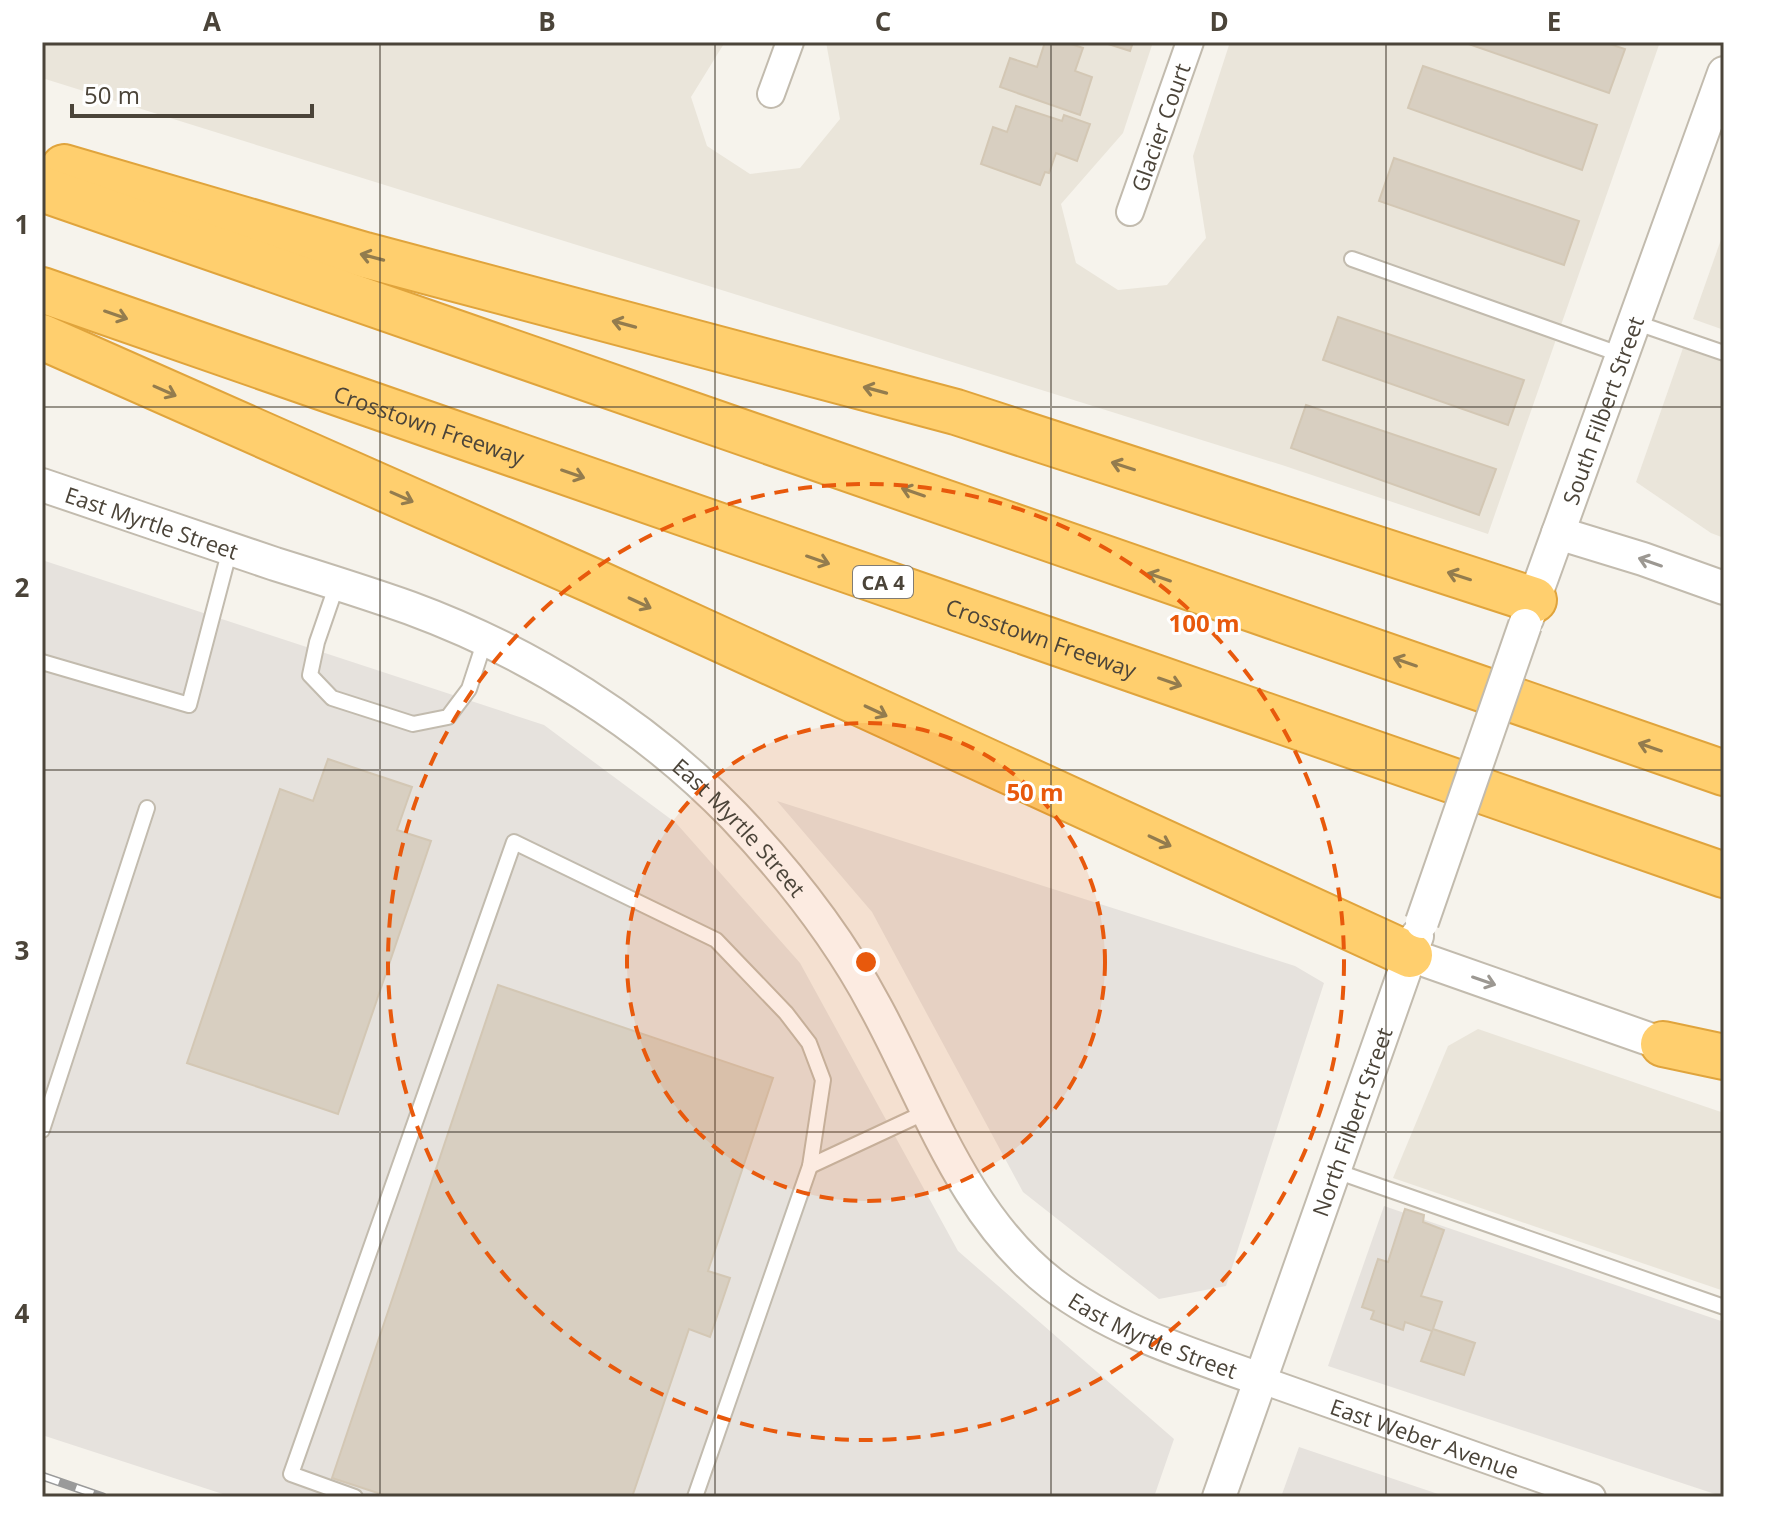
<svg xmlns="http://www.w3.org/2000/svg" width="1766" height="1539" viewBox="0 0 1766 1539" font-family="'Open Sans',sans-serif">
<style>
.residential{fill:#eae5da}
.industrial{fill:#e6e2dd}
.building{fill:#d8cfc1;stroke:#d3c7b4;stroke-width:2}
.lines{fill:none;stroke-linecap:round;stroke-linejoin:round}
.service-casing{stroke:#c2bbae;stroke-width:18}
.minor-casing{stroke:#c2bbae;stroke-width:30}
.tertiary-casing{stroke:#c2bbae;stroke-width:36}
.motorway-casing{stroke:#e0a43c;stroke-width:48}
.service{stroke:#fff;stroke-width:14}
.minor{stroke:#fff;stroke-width:26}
.tertiary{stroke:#fff;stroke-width:32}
.motorway{stroke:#ffcf6e;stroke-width:44}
.rail-casing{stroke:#9a9a9a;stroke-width:9}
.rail{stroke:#fff;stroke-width:6;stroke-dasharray:18;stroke-linecap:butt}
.tertiary-bridge-casing{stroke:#c2bbae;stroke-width:36;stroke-linecap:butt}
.tertiary-bridge{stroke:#fff;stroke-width:32}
.oneway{stroke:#937c4e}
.oneway2{stroke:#9c9892}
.grid{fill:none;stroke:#4b4439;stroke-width:2;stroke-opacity:0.55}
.ring{fill:none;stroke:#e8590c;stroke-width:4;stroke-dasharray:14 10}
.labels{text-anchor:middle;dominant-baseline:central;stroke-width:6;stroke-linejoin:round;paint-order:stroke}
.shield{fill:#fff;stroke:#817c74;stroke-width:2}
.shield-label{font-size:20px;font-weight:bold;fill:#4b4439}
.street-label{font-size:22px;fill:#4b4439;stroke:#fff}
.centre{fill:#e8590c;stroke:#fff;stroke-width:4}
.ring-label{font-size:24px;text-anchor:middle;font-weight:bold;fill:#e8590c;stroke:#fff;stroke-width:6;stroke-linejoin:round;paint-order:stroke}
.neatline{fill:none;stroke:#4b4439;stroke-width:3}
.grid-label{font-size:26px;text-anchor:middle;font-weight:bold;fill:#4b4439}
</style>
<rect width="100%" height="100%" fill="#f6f3ec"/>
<!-- residential -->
<g class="residential">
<path d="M42,42h683l-34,55 16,49 43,28 50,-6 40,-49 -14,-77h327l-30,91 -62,71 15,59 42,27 49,-5 39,-47 -13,-82 37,-114h430l-172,492 -206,-69 -1240,-387z"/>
<path d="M1724,231v99l-31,-11z"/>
<path d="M1683,348l41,14v176l-13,-5 -75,-51z"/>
<path d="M1478,1029l246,84v178l-331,-113 55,-132z"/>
</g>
<!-- industrial -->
<g class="industrial">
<path d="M42,560l502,165 132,98 124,140 158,288 216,188 -20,58h-922l-190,-62z"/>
<path d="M777,801l518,165 29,17 -98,303 -67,13 -136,-107 -151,-280z"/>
<path d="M1384,1206l340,116v175l-396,-131z"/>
<path d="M1299,1447l148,50h-166z"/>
</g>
<!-- building -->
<g class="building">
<path d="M1045,42h20l18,6 -8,23 17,6 -12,38 -80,-28 10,-29 27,9z"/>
<path d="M1102,42h31l-3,9z"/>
<path d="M1463,42h141l21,7 -16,44z"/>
<path d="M1423,66l174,59 -15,45 -174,-62z"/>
<path d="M1016,106l46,15 2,-6 26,9 -13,37 -21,-8 -7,20 -4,-1 -5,13 -59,-21 12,-37 14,5z"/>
<path d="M1394,158l185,63 -15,44 -185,-64z"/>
<path d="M1338,317l186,63 -16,45 -185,-65z"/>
<path d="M1306,405l190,64 -17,46 -188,-67z"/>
<path d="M328,759l84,28 -15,43 34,11 -93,273 -151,-51 93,-274 33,12z"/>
<path d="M498,985l275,93 -65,193 22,7 -20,59 -21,-8 -57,168h-242l-58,-19z"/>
<path d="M1405,1209l19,6 -1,7 21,8 -23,66 21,6 -9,27 42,14 -11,32 -43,-14 11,-30 -27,-9 -2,8 -32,-11 3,-8 -12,-4 16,-48 10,3z"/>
</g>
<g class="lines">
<defs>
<g id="service">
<path d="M1352,259l270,96"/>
<path d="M1634,322l90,31"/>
<path d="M337,584l-20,58 -7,33 22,23 81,26 35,-7 21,-28 16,-49"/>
<path d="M42,662l147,43 41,-156"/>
<path d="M42,1130l105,-322"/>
<path d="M810,1166l118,-55"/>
<path d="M1333,1170l391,137"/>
<path d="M355,1497l-64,-23 223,-632 202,98 70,73 23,30 14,37 -13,86 -115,331"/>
</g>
<g id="minor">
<path d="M771,94l19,-52"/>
<path id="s1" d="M1130,212l60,-170"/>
<path id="s2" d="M1259,1379l333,118"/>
</g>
<g id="tertiary">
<path id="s3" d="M42,485c78,26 155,53 233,79 45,14 90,28 135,44 120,44 235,116 324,208 54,57 104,120 141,190 52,95 88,209 177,278 62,47 135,69 207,95"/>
<path d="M1558,533l85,26 81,29"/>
<path id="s4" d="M1527,619l197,-546"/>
<path d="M1410,955l253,89"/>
<path id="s5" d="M1219,1497l198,-561"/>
</g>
<g id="motorway">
<path d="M64,167l301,88 591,157 578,188"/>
<path d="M42,189l1682,584"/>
<path id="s6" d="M42,290l1682,585"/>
<path d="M42,337l551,244 817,374"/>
<path d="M1663,1044l61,13"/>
</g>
</defs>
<!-- service casing -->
<use href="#service" class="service-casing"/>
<!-- minor casing -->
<use href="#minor" class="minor-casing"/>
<!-- tertiary casing -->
<use href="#tertiary" class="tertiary-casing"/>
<!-- motorway casing -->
<use href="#motorway" class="motorway-casing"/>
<!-- service -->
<use href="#service" class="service"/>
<!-- minor -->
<use href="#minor" class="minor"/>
<!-- tertiary -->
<use href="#tertiary" class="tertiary"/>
<!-- motorway -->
<use href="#motorway" class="motorway"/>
<defs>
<path id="rail" d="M42,1476l61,21"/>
</defs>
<!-- rail casing -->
<use href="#rail" class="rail-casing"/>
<!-- rail -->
<use href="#rail" class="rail"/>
<defs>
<path id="tertiary-bridge" d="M1422,922l103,-297"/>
</defs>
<!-- tertiary-bridge casing -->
<use href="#tertiary-bridge" class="tertiary-bridge-casing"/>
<!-- tertiary-bridge -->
<use href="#tertiary-bridge" class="tertiary-bridge"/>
</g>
<!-- one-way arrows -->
<defs><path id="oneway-shaft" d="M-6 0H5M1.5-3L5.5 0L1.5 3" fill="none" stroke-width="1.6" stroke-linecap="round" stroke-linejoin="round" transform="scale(2)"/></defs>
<g class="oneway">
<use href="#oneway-shaft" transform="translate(372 257) rotate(-165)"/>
<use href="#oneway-shaft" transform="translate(116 315) rotate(19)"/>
<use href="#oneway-shaft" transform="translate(624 324) rotate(-165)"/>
<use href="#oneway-shaft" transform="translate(875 390) rotate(-165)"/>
<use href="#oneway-shaft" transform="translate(165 391) rotate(24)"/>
<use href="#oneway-shaft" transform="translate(1123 466) rotate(-162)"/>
<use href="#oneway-shaft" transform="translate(573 474) rotate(19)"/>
<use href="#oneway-shaft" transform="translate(913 492) rotate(-161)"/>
<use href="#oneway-shaft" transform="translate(402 497) rotate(24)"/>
<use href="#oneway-shaft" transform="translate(818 560) rotate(19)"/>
<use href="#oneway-shaft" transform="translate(1459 576) rotate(-162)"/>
<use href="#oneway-shaft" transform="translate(1159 577) rotate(-161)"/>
<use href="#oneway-shaft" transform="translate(640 603) rotate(25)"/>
<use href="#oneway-shaft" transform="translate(1405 662) rotate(-161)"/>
<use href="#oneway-shaft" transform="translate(1170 682) rotate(19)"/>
<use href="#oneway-shaft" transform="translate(876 711) rotate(25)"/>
<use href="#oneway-shaft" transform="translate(1650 747) rotate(-161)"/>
<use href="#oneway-shaft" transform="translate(1160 841) rotate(25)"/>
</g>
<g class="oneway2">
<use href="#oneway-shaft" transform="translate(1650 562) rotate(-161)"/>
<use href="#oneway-shaft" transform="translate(1484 981) rotate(19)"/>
</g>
<!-- grid -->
<path class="grid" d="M380,42v1455M715,42v1455M1051,42v1455M1386,42v1455M42,407h1682M42,770h1682M42,1132h1682"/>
<!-- distance rings -->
<circle cx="866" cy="962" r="239" fill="#e8590c" fill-opacity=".12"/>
<g class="ring">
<circle cx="866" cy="962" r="239"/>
<circle cx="866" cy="962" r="478"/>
</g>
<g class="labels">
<!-- shield labels -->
<rect class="shield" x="853" y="566" width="60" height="32" rx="6"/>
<g class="shield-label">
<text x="883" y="582">CA 4</text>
</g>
<!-- street labels -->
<g class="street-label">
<text stroke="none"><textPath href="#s1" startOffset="90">Glacier Court</textPath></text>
<text stroke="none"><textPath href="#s4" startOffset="222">South Filbert Street</textPath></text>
<text stroke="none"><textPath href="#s6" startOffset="410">Crosstown Freeway</textPath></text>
<text stroke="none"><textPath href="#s3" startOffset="116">East Myrtle Street</textPath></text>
<text stroke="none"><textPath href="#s6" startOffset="1058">Crosstown Freeway</textPath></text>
<text stroke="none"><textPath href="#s3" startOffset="788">East Myrtle Street</textPath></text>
<text stroke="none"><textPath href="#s5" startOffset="398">North Filbert Street</textPath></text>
<text stroke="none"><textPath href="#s3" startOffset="1460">East Myrtle Street</textPath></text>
<text stroke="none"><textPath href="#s2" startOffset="176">East Weber Avenue</textPath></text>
</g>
</g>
<circle cx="866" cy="962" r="12" class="centre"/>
<g class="ring-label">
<text x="1204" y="632">100 m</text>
<text x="1035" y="801">50 m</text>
</g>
<!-- border -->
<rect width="1766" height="1539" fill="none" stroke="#ffffff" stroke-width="88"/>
<!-- scale -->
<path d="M72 104v12h240v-12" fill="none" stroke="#4b4439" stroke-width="4"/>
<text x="84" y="104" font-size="24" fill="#4b4439" stroke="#ffffff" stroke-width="6" paint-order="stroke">50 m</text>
<rect x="44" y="44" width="1678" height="1451" class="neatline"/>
<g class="grid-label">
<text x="212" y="31">A</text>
<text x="547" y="31">B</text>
<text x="883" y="31">C</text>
<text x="1219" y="31">D</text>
<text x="1554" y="31">E</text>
<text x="22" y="234">1</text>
<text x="22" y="597">2</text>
<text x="22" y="960">3</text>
<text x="22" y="1323">4</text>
</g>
</svg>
